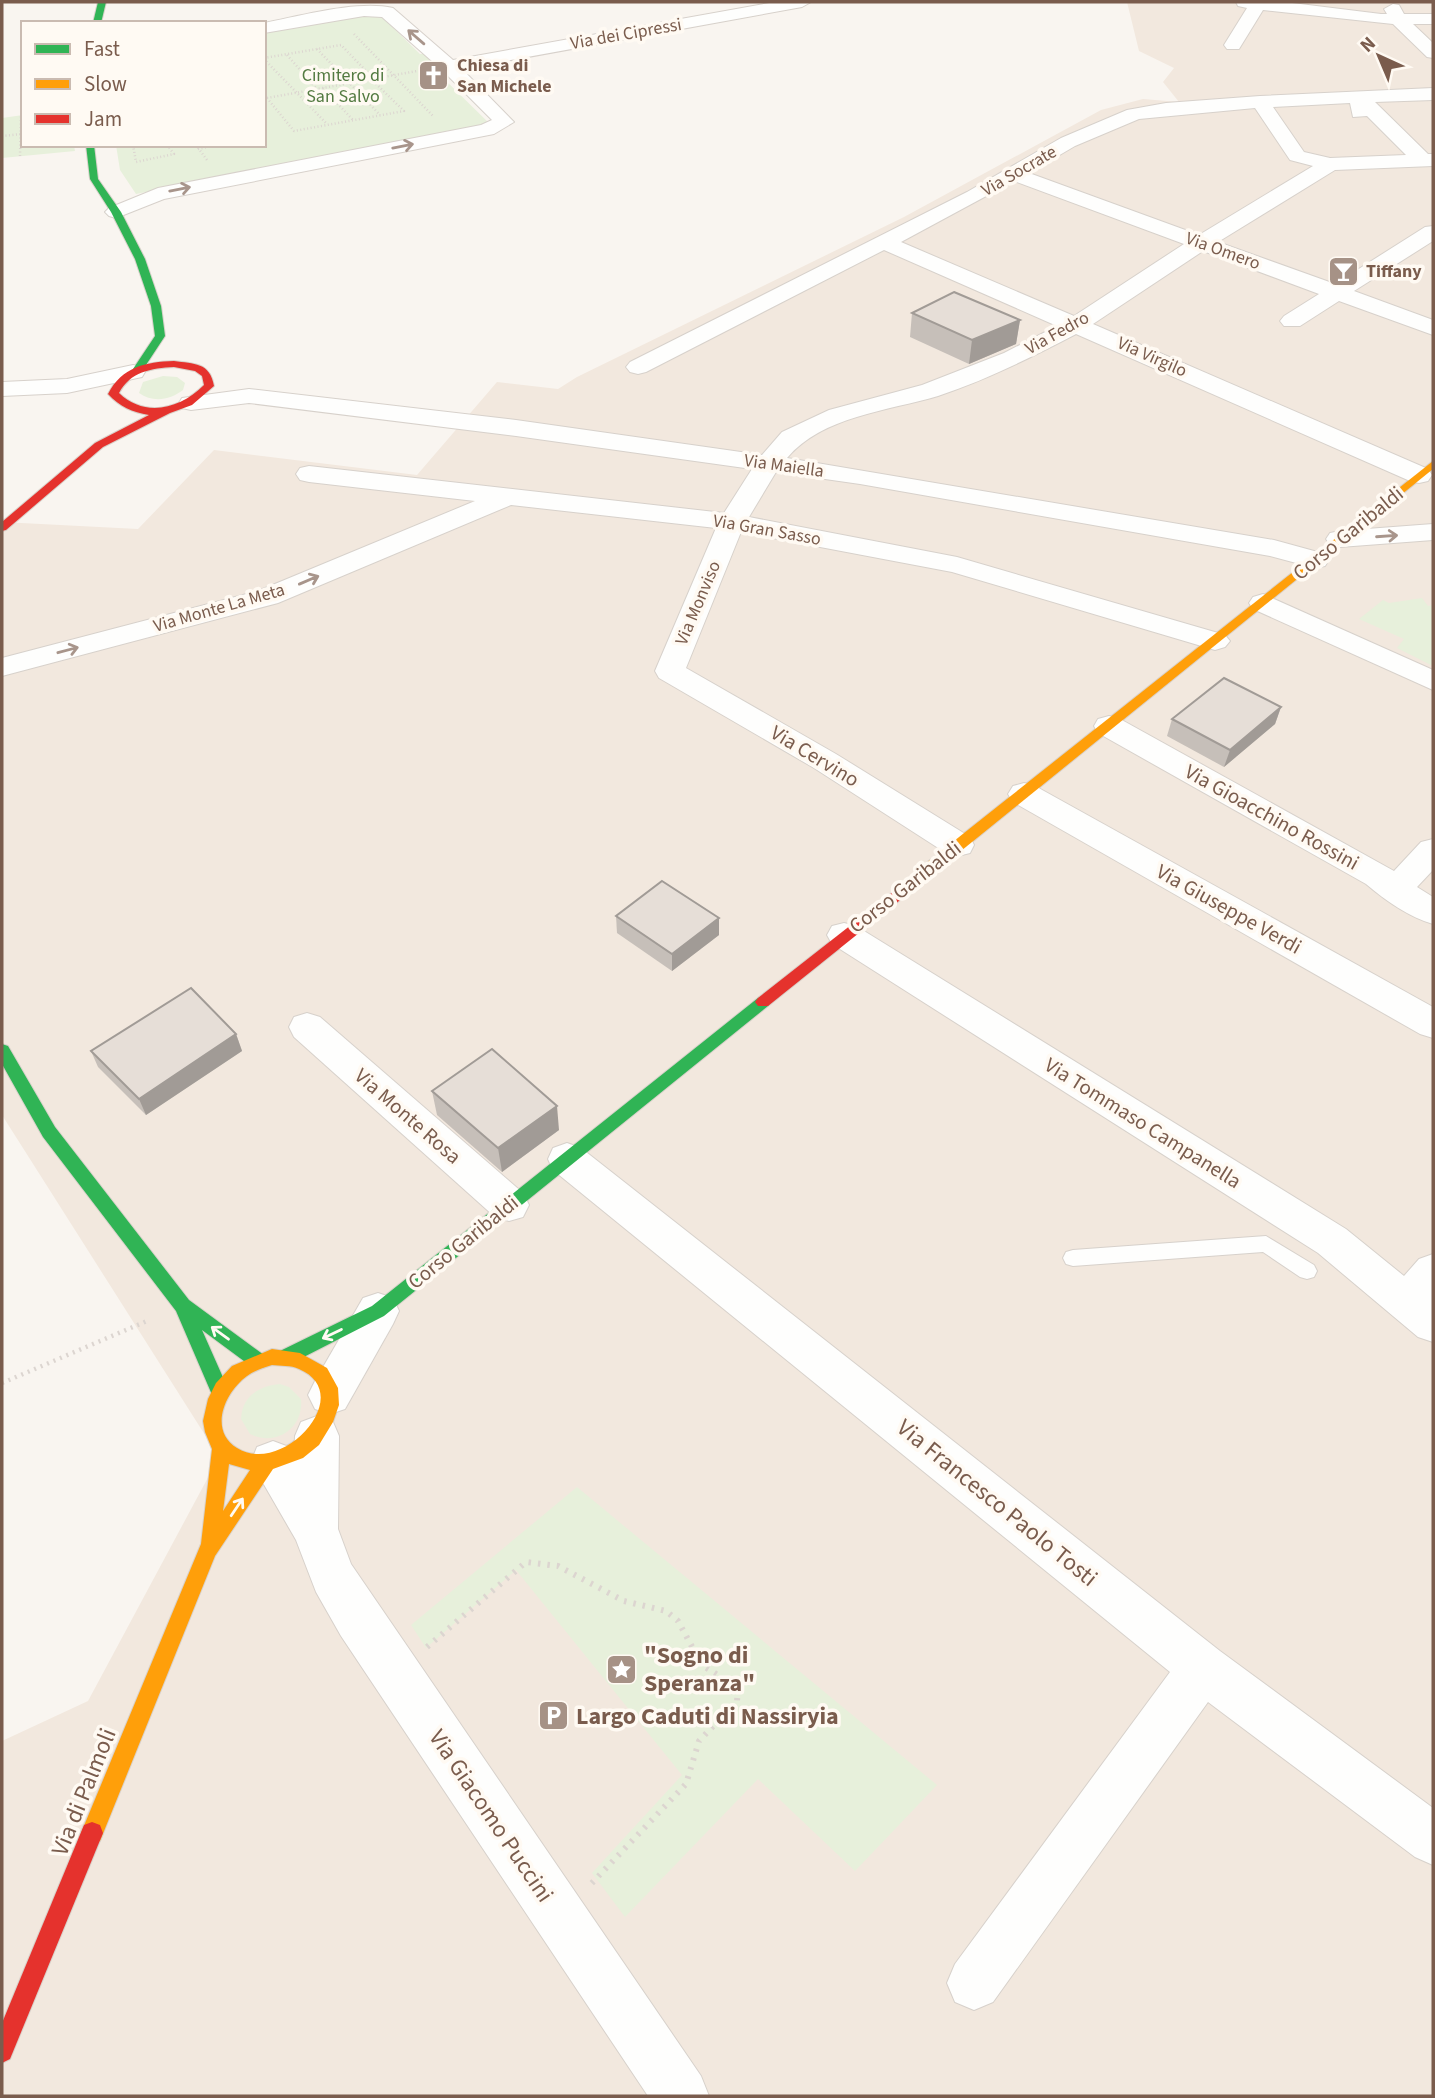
<svg xmlns="http://www.w3.org/2000/svg" width="1435" height="2098" viewBox="0 0 1435 2098" font-family="'Source Sans 3',sans-serif">
<style>
.residential{fill:#f2e8de}
.green{fill:#e7f0db}
.lines{fill:none;stroke-linecap:round;stroke-linejoin:round}
.lane-casing{stroke:#d7d1cb;stroke-width:2}
.street-casing{stroke:#d7d1cb;stroke-width:2}
.fast-casing{stroke:#d9d2cb;stroke-width:2}
.slow-casing{stroke:#d9d2cb;stroke-width:2}
.jam-casing{stroke:#d9d2cb;stroke-width:2}
.path-far2{stroke:#dcd5d0;stroke-width:2.5;stroke-dasharray:1 2.5;stroke-linecap:butt}
.path-far1{stroke:#dcd5d0;stroke-width:4.5;stroke-dasharray:2 5;stroke-linecap:butt}
.path{stroke:#dcd5d0;stroke-width:6;stroke-dasharray:2.5 7;stroke-linecap:butt}
.lane{fill:#fefefd;fill-rule:evenodd}
.street{fill:#fefefd;fill-rule:evenodd}
.fast{fill:#30b455;fill-rule:evenodd}
.slow{fill:#ff9f0a;fill-rule:evenodd}
.jam{fill:#e5322d;fill-rule:evenodd}
.wall{fill:#c6bfb9}
.shaded-wall{fill:#a19b96}
.building{fill:#e6ded7;stroke:#a19b96;stroke-width:2}
.oneway{stroke:#a8958b}
.oneway2{stroke:#fffaf3}
.labels{text-anchor:middle;dominant-baseline:central;stroke-width:7;stroke-linejoin:round;paint-order:stroke}
.far-street-label{font-size:18px;fill:#7a5c4d;stroke:#fffaf3}
.far-poi-label{font-size:18px;font-weight:bold;fill:#7a5c4d;stroke:#fffaf3;text-anchor:start}
.far-park-label{font-size:18px;fill:#537a41;stroke:#fffaf3}
.street-label{font-size:21px;fill:#7a5c4d;stroke:#fffaf3}
.near-street-label{font-size:24px;fill:#7a5c4d;stroke:#fffaf3}
.near-poi-label{font-size:24px;font-weight:bold;fill:#7a5c4d;stroke:#fffaf3;text-anchor:start}
</style>
<rect width="100%" height="100%" fill="#f9f5f0"/>
<!-- residential -->
<path class="residential" d="M1127,2h306v2094h-1431v-355l86,-40 131,-244 -217,-342v-593l136,7 76,-79 203,25 80,-93 61,7 19,-12 327,-160 197,-107 42,-11 36,3 -16,-20 11,-14 -35,-17z"/>
<!-- green -->
<g class="green">
<path d="M378,13l42,41h4l31,20 -13,3 48,47 -354,70 -16,-24 -4,-25h148v-113z"/>
<path d="M23,115v30h51l1,6 -73,7v-40z"/>
<path d="M163,376l14,1 8,6 -2,7c-13,10 -30,13 -44,3l4,-11z"/>
<path d="M1422,598l6,8 5,-1v61l-36,-18 7,-9 -45,-20 24,-19 6,3z"/>
<path d="M280,1384l9,3 12,12c3,29 -25,48 -51,35l-9,-15c1,-23 18,-33 39,-35z"/>
<path d="M577,1487l360,298 -82,86 -97,-92 -133,138 -33,-44 90,-98 -166,-205 -90,78 -15,-23z"/>
</g>
<g class="lines">
<defs>
<path id="lane" d="M1266,1236l48,29 3,6 -3,6 -7,2 -7,-2 -37,-25 -190,14 -7,-2 -3,-6 3,-6 7,-2z"/>
<g id="street">
<path d="M775,2h36l-9,5 -340,62 52,53 -20,12 -330,65 -48,19 -7,-2 -4,-4 4,-4 49,-20 323,-63 11,-5 -50,-50 -60,-53 -18,-1 -100,17v-10c37,-7 93,-23 129,-15l60,52z"/>
<path d="M1236,2h48l97,12h6l-3,-5 9,-5 6,1 5,9h29v10h-20l20,19v15l-6,-1 -34,-33 -130,-14 -24,39h-12l-3,-4 23,-37 -9,-2z"/>
<path d="M1433,88v12l-58,2 53,52h5v12l-98,4 -117,72 117,42 90,-57 8,-1v15l-79,50 79,29v15l-94,-34 -39,25h-16l-4,-5 4,-5 35,-22 -116,-43 -110,73 335,145 4,6 -4,6 -9,2 -9,-2 -334,-147c-44,23 -90,46 -138,62 -50,15 -116,20 -151,62l487,82 51,14 4,6 -4,6 -10,2 -45,-12 -410,-72 -84,-12 -27,45 208,40 268,78 5,6 -5,6 -10,3 -263,-78 -211,-40 -55,136 150,86 134,83 4,8 -4,8 -12,3 -12,-3 -132,-85 -155,-90 -4,-7 61,-143 -205,-23 -233,98 -276,73v-18l256,-67 217,-90 -166,-19 -9,-2 -4,-6 4,-6 9,-2 415,47 28,-44 -236,-33 -267,-33 -58,7 -9,-2 -3,-5 3,-5 67,-9 267,31 246,35 20,-23 47,-22 93,-25 82,-32 53,-27 -173,-76 -238,122 -8,2 -8,-2 -4,-5 4,-5 337,-170 94,-54 66,-28 39,-7 94,-7zM1350,103l3,14 14,-1 39,39 -76,3 -26,-6 -31,-45zM1255,108l35,52 23,6 -114,69 -170,-62 46,-27 64,-27zM1014,181l170,63 -110,72 -173,-74z"/>
<path d="M133,365l9,2 3,5 -3,5 -75,16 -65,3v-14l65,-3z"/>
<path d="M1433,524v16l-93,7 -10,-2 -4,-6 4,-6 10,-2z"/>
<path d="M1263,594l170,76v20l-180,-81 -4,-6 4,-6z"/>
<path d="M1109,716l11,3 274,152 27,-29 12,-3v31l-16,17 16,10v27c-24,-7 -47,-23 -67,-40l-268,-151 -4,-7 4,-7z"/>
<path d="M1024,783l11,3 398,221v31l-13,-4 -407,-232 -5,-8 5,-8z"/>
<path d="M844,923l12,3 490,303 58,47 15,-17 14,-5v88l-15,-5 -100,-84 -486,-309 -5,-9 5,-9z"/>
<path d="M307,1013l13,4 203,176 6,12 -6,12 -14,4 -14,-4 -201,-180 -5,-10 5,-10z"/>
<path d="M567,1143l14,5 639,503 213,157v57l-18,-8 -207,-155 -215,300 -19,8 -19,-8 -8,-19 8,-19 215,-292 -617,-502 -5,-11 5,-11z"/>
<path d="M378,1293l15,5 6,13 -6,13 -48,85 -15,5 -15,-5 -7,-14 7,-14 48,-83z"/>
<path d="M317,1416l16,6 6,14 -1,93 13,35 350,512 8,20h-61l-307,-460 -25,-44 -20,-52 -45,-78 6,-15 16,-6 16,6 5,9 1,-20 6,-14z"/>
</g>
<g id="fast">
<path d="M98,2h8l-5,21h-8z"/>
<path d="M86,145h8l4,34 23,33 24,47 16,47 4,30 -23,35 -4,1 -5,-3 22,-33 -4,-30 -16,-47 -24,-47 -21,-33z"/>
<path d="M763,996l5,2 3,4 -3,4 -384,310 -92,47 -6,2 -6,-2 -3,-6 3,-6 92,-45 386,-308z"/>
<path d="M2,1044l6,2 47,81 134,173 75,55 3,6 -3,6 -6,2 -6,-2 -50,-37 27,61 -2,6 -7,2 -7,-2 -37,-86 -133,-174 -41,-73z"/>
</g>
<g id="slow">
<path d="M1433,461v8l-498,403h-10l-2,-4 2,-4z"/>
<path d="M272,1349l28,4 27,15 11,20 1,17 -6,17 -14,23 -16,13 -30,11 -58,87 -115,285 -8,3 -8,-3 -3,-8 120,-289 11,-95 -7,-17 -2,-11 5,-22 8,-16 16,-17zM272,1365c8,1 19,0 27,4 59,25 -16,108 -62,79 -29,-18 -12,-56 10,-72 8,-6 16,-8 25,-11zM229,1464l21,6 -27,41z"/>
</g>
<g id="jam">
<path d="M174,361c20,3 36,1 40,25l-22,19 -22,8 -67,34 -97,83 -4,1v-9l93,-79 54,-28c-17,-3 -29,-8 -41,-21 14,-27 37,-32 66,-33zM174,367l21,4 7,5 2,9c-24,24 -59,33 -85,8 11,-21 32,-25 55,-26z"/>
<path d="M930,863l7,5 -2,4 -167,134h-10l-3,-4 3,-4z"/>
<path d="M92,1822l8,3 3,8 -93,226 -8,4v-40l82,-198z"/>
</g>
</defs>
<!-- lane casing -->
<use href="#lane" class="lane-casing"/>
<!-- street casing -->
<use href="#street" class="street-casing"/>
<!-- fast casing -->
<use href="#fast" class="fast-casing"/>
<!-- slow casing -->
<use href="#slow" class="slow-casing"/>
<!-- jam casing -->
<use href="#jam" class="jam-casing"/>
<!-- path-far2 -->
<g class="path-far2">
<path d="M354,34l79,82"/>
<path d="M317,49l63,66"/>
<path d="M287,55l30,34"/>
<path d="M264,58l77,-13 32,33"/>
<path d="M264,59l63,65"/>
<path d="M323,88l30,32"/>
<path d="M267,98l27,33 110,-20 -33,-32"/>
<path d="M267,98l150,-27"/>
<path d="M264,133v4"/>
<path d="M2,136l20,-2"/>
<path d="M133,145l3,17 38,-8 -7,-9"/>
<path d="M196,145l11,15"/>
<path d="M198,149l19,-4"/>
<path d="M20,156l1,-40"/>
</g>
<!-- path-far1 -->
<path class="path-far1" d="M2,1383l145,-62"/>
<!-- path -->
<path class="path" d="M427,1647l99,-85 32,4 66,35 42,10 12,10 24,44 36,23 -1,13 -38,40 -13,43 -95,100"/>
<!-- lane -->
<use href="#lane" class="lane"/>
<!-- street -->
<use href="#street" class="street"/>
<!-- fast -->
<use href="#fast" class="fast"/>
<!-- slow -->
<use href="#slow" class="slow"/>
<!-- jam -->
<use href="#jam" class="jam"/>
</g>
<!-- wall -->
<g class="wall">
<path d="M912,313l108,7 -4,24 -47,20 -59,-27z"/>
<path d="M1281,707l-6,17 -51,43 -57,-31 5,-17z"/>
<path d="M616,916l103,2v17l-47,36 -55,-38z"/>
<path d="M236,1034l6,17 -96,64 -48,-48 -7,-16z"/>
<path d="M432,1091l127,39 -57,42 -65,-57z"/>
</g>
<!-- shaded-wall -->
<g class="shaded-wall">
<path d="M1020,320l-4,24 -47,20 3,-24z"/>
<path d="M1281,707l-6,17 -51,43 6,-17z"/>
<path d="M719,918v17l-47,36v-17z"/>
<path d="M236,1034l6,17 -96,64 -7,-16z"/>
<path d="M557,1106l2,24 -57,42 -4,-24z"/>
</g>
<!-- building -->
<g class="building">
<path d="M954,292l66,28 -48,20 -60,-27z"/>
<path d="M1224,678l57,29 -51,43 -58,-31z"/>
<path d="M662,881l57,37 -47,36 -56,-38z"/>
<path d="M191,988l45,46 -97,65 -48,-48z"/>
<path d="M492,1049l65,57 -59,42 -66,-57z"/>
</g>
<!-- one-way arrows -->
<defs><path id="oneway-shaft" d="M-6 0H5M1.5-3L5.5 0L1.5 3" fill="none" stroke-width="1.6" stroke-linecap="round" stroke-linejoin="round" transform="scale(1.75)"/></defs>
<g class="oneway">
<use href="#oneway-shaft" transform="translate(416 37) rotate(-139)"/>
<use href="#oneway-shaft" transform="translate(403 146) rotate(-11)"/>
<use href="#oneway-shaft" transform="translate(180 189) rotate(-11)"/>
<use href="#oneway-shaft" transform="translate(1387 536) rotate(-4)"/>
<use href="#oneway-shaft" transform="translate(309 580) rotate(-23)"/>
<use href="#oneway-shaft" transform="translate(68 650) rotate(-15)"/>
</g>
<g class="oneway2">
<use href="#oneway-shaft" transform="translate(220 1333) rotate(-144)"/>
<use href="#oneway-shaft" transform="translate(332 1334) rotate(154)"/>
<use href="#oneway-shaft" transform="translate(237 1507) rotate(-56)"/>
</g>
<!-- icons -->
<defs>
<symbol id="church-square" viewBox="-11 -11 22 22"><rect x="-9" y="-9" width="18" height="18" rx="4" fill="#a69286" stroke="#fffaf3"/><path d="M-1.2-6h2.4v3.5h3.3v2.4h-3.3V6h-2.4V-.1h-3.3v-2.4h3.3Z" fill="#fff"/></symbol>
<symbol id="bar-square" viewBox="-11 -11 22 22"><rect x="-9" y="-9" width="18" height="18" rx="4" fill="#a69286" stroke="#fffaf3"/><path d="M-6-5H6L.8 .8V4.5H3.5V6h-7V4.5H-.8V.8Z" fill="#fff"/></symbol>
<symbol id="sight-square" viewBox="-11 -11 22 22"><rect x="-9" y="-9" width="18" height="18" rx="4" fill="#a69286" stroke="#fffaf3"/><path d="M0-6L1.8-2.2L6-1.7L2.9 1.2L3.7 5.4L0 3.3L-3.7 5.4L-2.9 1.2L-6-1.7L-1.8-2.2Z" fill="#fff"/></symbol>
<symbol id="parking-square" viewBox="-11 -11 22 22"><rect x="-9" y="-9" width="18" height="18" rx="4" fill="#a69286" stroke="#fffaf3"/><path d="M-3.5-5.5H1a3.5 3.5 0 0 1 0 7H-1V5.5H-3.5ZM-1-3.4V-.6H.8a1.4 1.4 0 0 0 0-2.8Z" fill="#fff"/></symbol>
</defs>
<g fill-rule="evenodd">
<use href="#church-square" x="416" y="58" width="35" height="35"/>
<use href="#bar-square" x="1326" y="254" width="35" height="35"/>
<use href="#sight-square" x="604" y="1652" width="35" height="35"/>
<use href="#parking-square" x="536" y="1698" width="35" height="35"/>
</g>
<g class="labels">
<!-- far-street labels -->
<g class="far-street-label">
<text transform="translate(626 34) rotate(-10)">Via dei Cipressi</text>
<text transform="translate(1019 171) rotate(-30)">Via Socrate</text>
<text transform="translate(1223 251) rotate(20)">Via Omero</text>
<text transform="translate(1057 333) rotate(-29)">Via Fedro</text>
<text transform="translate(1152 357) rotate(24)">Via Virgilo</text>
<text transform="translate(784 466) rotate(8)">Via Maiella</text>
<text transform="translate(767 530) rotate(10)">Via Gran Sasso</text>
<text transform="translate(698 603) rotate(-67)">Via Monviso</text>
<text transform="translate(219 608) rotate(-16)">Via Monte La Meta</text>
</g>
<!-- far-poi labels -->
<g class="far-poi-label">
<text x="457" y="65">Chiesa di<tspan x="457" dy="21">San Michele</tspan></text>
<text x="1366" y="271">Tiffany</text>
</g>
<!-- far-park labels -->
<g class="far-park-label">
<text x="343" y="75">Cimitero di<tspan x="343" dy="21">San Salvo</tspan></text>
</g>
<!-- street labels -->
<g class="street-label">
<text transform="translate(1348 533) rotate(-39)">Corso Garibaldi</text>
<text transform="translate(815 756) rotate(31)">Via Cervino</text>
<text transform="translate(1272 817) rotate(29)">Via Gioacchino Rossini</text>
<text transform="translate(905 887) rotate(-38)">Corso Garibaldi</text>
<text transform="translate(1229 909) rotate(29)">Via Giuseppe Verdi</text>
<text transform="translate(408 1116) rotate(41)">Via Monte Rosa</text>
<text transform="translate(1143 1123) rotate(32)">Via Tommaso Campanella</text>
<text transform="translate(463 1242) rotate(-39)">Corso Garibaldi</text>
</g>
<!-- near-street labels -->
<g class="near-street-label">
<text transform="translate(997 1503) rotate(39)">Via Francesco Paolo Tosti</text>
<text transform="translate(84 1792) rotate(-68)">Via di Palmoli</text>
<text transform="translate(491 1816) rotate(56)">Via Giacomo Puccini</text>
</g>
<!-- near-poi labels -->
<g class="near-poi-label">
<text x="644" y="1655">"Sogno di<tspan x="644" dy="28">Speranza"</tspan></text>
<text x="576" y="1716">Largo Caduti di Nassiryia</text>
</g>
</g>
<!-- border -->
<rect width="1435" height="2098" fill="none" stroke="#7a5c4d" stroke-width="7"/>
<!-- legend -->
<rect x="21" y="21" width="245" height="126" fill="#fffaf3" stroke="#cabbb1" stroke-width="2"/>
<rect x="35" y="44" width="35" height="10" fill="#30b455" stroke="#cabbb1" stroke-width="2"/>
<text x="84" y="56" font-size="21" fill="#7a5c4d">Fast</text>
<rect x="35" y="79" width="35" height="10" fill="#ff9f0a" stroke="#cabbb1" stroke-width="2"/>
<text x="84" y="91" font-size="21" fill="#7a5c4d">Slow</text>
<rect x="35" y="114" width="35" height="10" fill="#e5322d" stroke="#cabbb1" stroke-width="2"/>
<text x="84" y="126" font-size="21" fill="#7a5c4d">Jam</text>
<!-- north arrow -->
<g transform="translate(1379 56) rotate(316)" stroke="#fffaf3" stroke-width="5" paint-order="stroke">
<path d="M0-5L12 26L0 18L-12 26Z" fill="#7a5c4d"/>
<text y="-10" font-size="19" font-weight="bold" text-anchor="middle" fill="#7a5c4d">N</text>
</g>
</svg>
